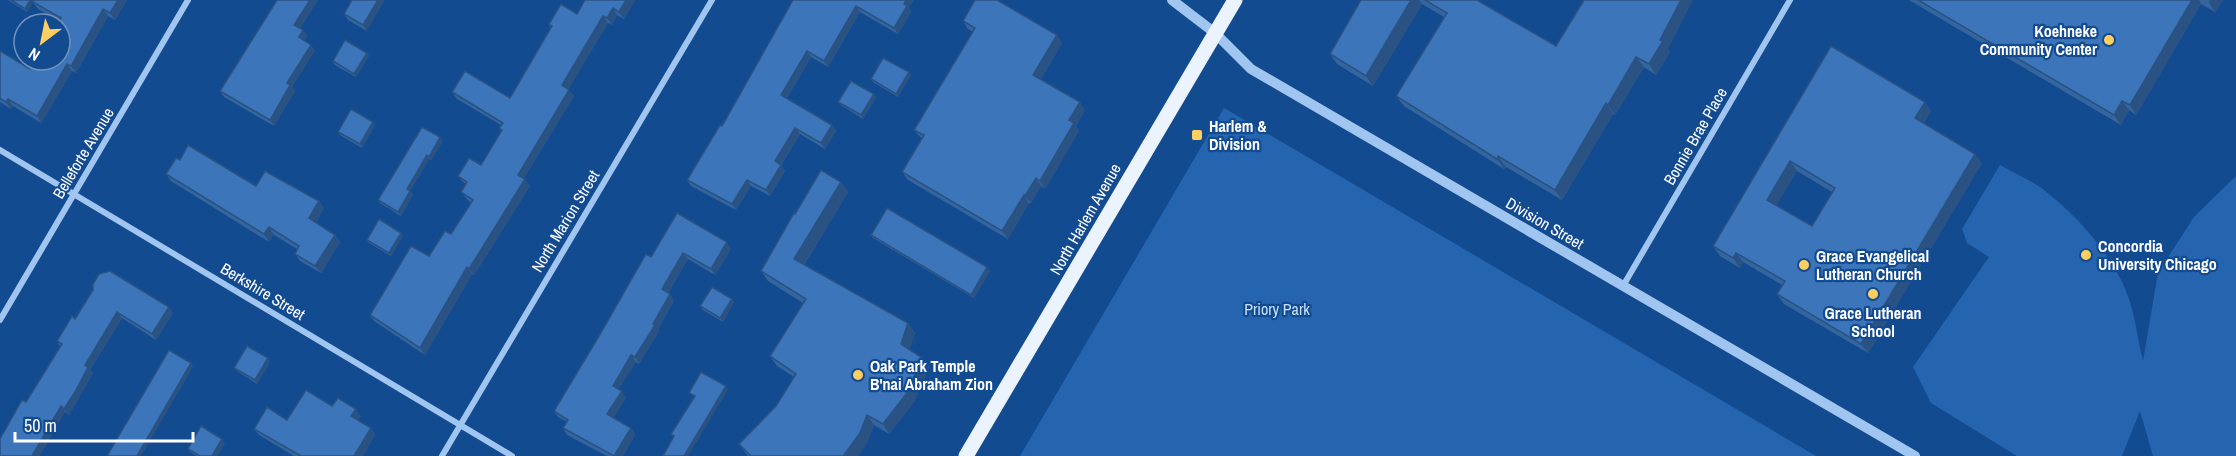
<svg xmlns="http://www.w3.org/2000/svg" width="2236" height="456" viewBox="0 0 2236 456" font-family="'Archivo Narrow',sans-serif">
<style>
.park{fill:#2565b0}
.lines{fill:none;stroke-linecap:round;stroke-linejoin:round}
.minor{stroke:#a0c5f1;stroke-width:6}
.tertiary{stroke:#a0c5f1;stroke-width:10}
.primary{stroke:#ebf3ff;stroke-width:15}
.wall{fill:#34659f;fill-rule:evenodd}
.shaded-wall{fill:#2a5282}
.building{fill:#3c75b9;stroke:#2a5282;stroke-width:1.5;fill-rule:evenodd}
.poi-dot{fill:#ffd061;stroke:#134b91;stroke-width:2}
.labels{text-anchor:middle;dominant-baseline:central;stroke-width:4.5;stroke-linejoin:round;paint-order:stroke}
.poi-label{font-size:16px;font-weight:bold;fill:#fff;stroke:#134b91;text-anchor:start}
.street-label{font-size:16px;fill:#fff;stroke:#134b91}
.park-label{font-size:16px;fill:#c7e0fc;stroke:#134b91}
</style>
<rect width="100%" height="100%" fill="#134b91"/>
<!-- park -->
<g class="park">
<path d="M1224,108l592,348h-796z"/>
<path d="M2000,165c14,8 31,15 44,25 35,27 73,70 86,112 6,19 8,40 13,59l15,-88 36,-56 42,-41v280h-83l-13,-45 -18,45h-105l-86,-53 -18,-36 76,-110 -22,-14 -5,-14z"/>
</g>
<g class="lines">
<!-- minor -->
<g class="minor">
<path d="M0,150l512,306"/>
<path d="M1623,286l167,-286"/>
<path d="M0,320l188,-320"/>
<path d="M442,456l270,-456"/>
</g>
<!-- tertiary -->
<path class="tertiary" d="M1172,0l43,33 36,36 664,387"/>
<!-- primary -->
<path class="primary" d="M966,456l269,-456"/>
</g>
<!-- wall -->
<g class="wall">
<path d="M8,0h26l-7,12z"/>
<path d="M127,0l-12,20 -7,-4 -32,57 -4,-2 -31,52 -28,-17 -2,3 -11,-7v-51l30,18 29,-48 -21,-12 -5,-7z"/>
<path d="M277,0h41l-18,28 7,8 -3,5 11,9 -23,37 3,4 -21,35 -50,-29 -4,-6z"/>
<path d="M352,0l15,31 -19,-11 -4,-6z"/>
<path d="M635,0l-11,19 -7,-4 -5,10 -4,-2 -40,66 6,7 -50,82 6,8 -56,89 -2,-1 -47,81 -51,-34 -4,-6 81,-81 20,-31 -5,-5 -5,-6 5,-8 -3,-2 -5,-6 23,-11 21,-33 -3,-4 2,-3 -44,-26 -5,-7 58,6 41,-70 -2,-4 28,-10z"/>
<path d="M793,0l116,8 2,4 -13,22 -38,-22 -32,55 -17,-10 -24,41 45,27 4,6 -11,18 -25,-15 -19,31 4,6 -15,25 -19,-10 -15,24 -45,-24 -4,-6 35,-54z"/>
<path d="M1361,0h116l79,46 112,3 2,3 -14,23 -12,-8 -29,48 -2,-1 -51,86 -56,-33 -2,2 -100,-63 -8,-10 48,-79 -22,-13 -49,82 -36,-22 -7,-10z"/>
<path d="M1909,0h314l-8,12 -14,-8 -65,111 -7,-5 -8,15z"/>
<path d="M963,21l99,22 -21,36 44,31 -9,16 3,5 -34,58 -4,-3 -10,17h-2l-21,36 -100,-59 -6,-8 20,-33 -8,-9 59,-98 -5,-3z"/>
<path d="M1831,46l94,56 6,9 -7,12 58,40 -114,190 -84,-49 -7,-10 5,-9 -39,-23 -3,6 -20,-12 -7,-10zM1797,171l35,21 -20,34 -36,-21z"/>
<path d="M367,53l2,3 -13,21 -21,-12 -2,-4z"/>
<path d="M909,72l2,3 -13,22 -25,-15 -2,-3z"/>
<path d="M876,97l-13,22 -22,-14 -3,-3z"/>
<path d="M375,125l-13,23 -22,-13 -2,-3z"/>
<path d="M443,141l-12,19 -2,-1 -19,32 3,4 -12,21 -21,-13 -2,-3z"/>
<path d="M180,160l144,48 -8,15 19,12 5,7 -19,31 -21,-12 -5,-7 2,-5 -23,-14 -5,7 -98,-61 -5,-7z"/>
<path d="M841,182l7,10 -44,73 104,58 7,10 -6,17 13,8 7,9 -15,35 -25,32 -15,-9 -7,18 -9,13h-110l-9,-12 37,-38 18,-29 -17,-11 -7,-10 33,-53 -35,-22 -7,-10 34,-57z"/>
<path d="M401,233l2,3 -12,20 -22,-13 -2,-3z"/>
<path d="M871,235l119,36 -16,27 -101,-60z"/>
<path d="M731,249l-16,26 -27,-16 -20,34 2,1 4,7 -16,28 1,2 -20,33 -3,-2 -18,27 8,9 -13,20 18,10 4,7 -12,21h-16l-40,-21 -4,-7 4,-6 -9,-5 -4,-6 97,-154z"/>
<path d="M732,299l2,3 -11,20 -20,-12 -3,-4z"/>
<path d="M169,307l4,6 -17,27 -34,-22 -32,52 3,3 -24,42 -4,-3 -39,-10 34,-56 -3,-5 18,-22z"/>
<path d="M270,362l-13,22 -20,-13 -3,-3z"/>
<path d="M332,406l29,10 -3,4 13,8 4,7 -12,21h-69l-35,-21 -5,-6z"/>
<path d="M225,443l-8,13h-20l-7,-4 -2,-3z"/>
</g>
<!-- shaded-wall -->
<g class="shaded-wall">
<path d="M30,0h4l-7,12 -2,-3z"/>
<path d="M118,0h9l-12,20 -5,-7z"/>
<path d="M310,0h8l-19,30 -5,-5z"/>
<path d="M378,0h7l-18,31 -4,-6z"/>
<path d="M626,0h9l-11,19 -5,-7z"/>
<path d="M906,0h8l-5,8 2,4 -13,22 -4,-6z"/>
<path d="M1411,0h8l3,4 -49,82 -7,-10z"/>
<path d="M1681,0h12l-25,49 2,3 -14,23 -7,-11 11,-24z"/>
<path d="M2192,0h7l2,4 -65,111 -6,-10z"/>
<path d="M2210,0h13l-8,12 -6,-9z"/>
<path d="M856,6l4,6 -32,55 -4,-6z"/>
<path d="M613,8l4,7 -5,10 -5,-7z"/>
<path d="M103,9l5,7 -32,57 -5,-7z"/>
<path d="M603,16l5,7 -41,69 -5,-7z"/>
<path d="M303,30l4,6 -4,7 -4,-6z"/>
<path d="M1057,35l5,8 -23,39 -6,-7z"/>
<path d="M311,45l4,5 -23,37 3,4 -21,35 -4,-6 17,-37z"/>
<path d="M807,51l4,6 -26,44 -4,-6z"/>
<path d="M367,53l2,3 -13,21 -2,-3z"/>
<path d="M1636,57l8,10 -29,48 -7,-10z"/>
<path d="M67,64l5,7 -31,52 -4,-7z"/>
<path d="M909,72l2,3 -13,22 -2,-3z"/>
<path d="M569,90l5,6 -52,85 -4,-6z"/>
<path d="M874,94l2,3 -13,22 -2,-4z"/>
<path d="M8,99l5,7 -2,3 -5,-7z"/>
<path d="M2122,101l7,9 -8,15 -7,-10z"/>
<path d="M1080,102l5,8 -9,16 3,5 -34,58 -5,-8 29,-61z"/>
<path d="M1925,102l6,9 -9,16 -7,-9z"/>
<path d="M1606,103l7,11 -51,86 -7,-10z"/>
<path d="M373,122l2,3 -13,23 -2,-4z"/>
<path d="M832,125l4,6 -11,18 -4,-6z"/>
<path d="M795,128l5,6 -21,33 -4,-6z"/>
<path d="M440,137l3,4 -12,19 -2,-3z"/>
<path d="M1975,154l7,9 -114,190 -7,-9z"/>
<path d="M427,155l2,4 -20,34 -2,-4z"/>
<path d="M1498,156l8,11 -2,2 -7,-10z"/>
<path d="M1790,161l7,10 -23,38 -7,-9z"/>
<path d="M781,165l4,6 -15,25 -4,-6z"/>
<path d="M1036,178l5,8 -10,17 -6,-7z"/>
<path d="M525,179l5,7 -56,89 -5,-6z"/>
<path d="M747,180l4,6 -15,24 -4,-6z"/>
<path d="M841,182l7,10 -47,77 -7,-10z"/>
<path d="M410,191l3,4 -12,21 -3,-4z"/>
<path d="M1024,195l5,8 -21,36 -6,-8z"/>
<path d="M319,201l5,7 -10,18 -5,-8z"/>
<path d="M269,227l5,8 -5,7 -5,-8z"/>
<path d="M401,233l2,3 -12,20 -2,-3z"/>
<path d="M335,235l5,7 -19,31 -6,-7z"/>
<path d="M727,242l4,7 -16,26 -4,-6z"/>
<path d="M683,253l5,6 -22,37 -4,-7z"/>
<path d="M1736,253l7,9 -3,6 -7,-10z"/>
<path d="M467,267l5,7 -47,81 -5,-7z"/>
<path d="M987,267l3,4 -16,27 -3,-3z"/>
<path d="M670,294l4,7 -16,28 1,2 -20,33 -4,-7 18,-33z"/>
<path d="M732,299l2,3 -11,20 -3,-4z"/>
<path d="M169,307l4,6 -17,27 -4,-6z"/>
<path d="M117,312l5,6 -32,52 3,3 -24,42 -5,-6 21,-44z"/>
<path d="M908,323l7,10 -7,21 -7,-10z"/>
<path d="M631,355l5,7 -19,30 -4,-6z"/>
<path d="M268,358l2,4 -13,22 -2,-4z"/>
<path d="M922,358l7,9 -15,35 -25,32 -6,-10z"/>
<path d="M191,363l2,4 -52,89h-4z"/>
<path d="M726,386l2,4 -40,66h-4z"/>
<path d="M622,391l4,7 -14,23 -5,-7z"/>
<path d="M61,406l4,6 -25,44h-8z"/>
<path d="M356,409l5,7 -5,7 -5,-7z"/>
<path d="M867,415l7,10 -7,18 -9,13h-13z"/>
<path d="M371,428l4,7 -12,21h-9z"/>
<path d="M631,428l4,7 -12,21h-8z"/>
<path d="M222,439l3,4 -8,13h-5z"/>
</g>
<!-- building -->
<g class="building">
<path d="M11,0h19l-5,9z"/>
<path d="M34,0h84l-8,13 -7,-4 -32,57 -4,-2 -30,52 -29,-17 -2,3 -6,-4v-47l30,18 5,-9h25v-36h-3l4,-6 -28,-16z"/>
<path d="M277,0h33l-16,25 9,5 -4,7 12,8 -24,38 3,2 -20,35 -50,-29z"/>
<path d="M352,0h26l-15,25 -19,-11z"/>
<path d="M585,0h41l-7,12 -6,-4 -6,10 -4,-2 -41,69 7,5 -51,85 7,4 -56,90 -2,-2 -47,81 -50,-33 41,-69 18,10 16,-25 6,3 22,-34 -12,-8 6,-10 -9,-6 11,-18 12,7 21,-35 -3,-2 4,-5 -51,-31 13,-21 45,27 42,-72 -3,-2 12,-20 16,10z"/>
<path d="M793,0h113l-2,4 3,2 -13,22 -38,-22 -32,55 -17,-10 -26,44 51,30 -11,18 -26,-15 -20,33 6,4 -15,25 -19,-10 -15,24 -45,-24 33,-55 2,1z"/>
<path d="M975,0h22l60,35 -24,40 47,27 -11,18 5,3 -34,58 -4,-3 -11,18 -1,-1 -22,36 -100,-59 22,-37 -10,-5 61,-102 -12,-7z"/>
<path d="M1361,0h50l-45,76 -36,-22z"/>
<path d="M1425,0h52l79,46 28,-46h97l-21,40 3,1 -14,23 -13,-7 -28,48 -2,-2 -51,87 -57,-34 -1,3 -101,-63 51,-83z"/>
<path d="M1918,0h274l-62,105 -8,-4 -8,14z"/>
<path d="M345,40l22,13 -13,21 -21,-13z"/>
<path d="M1831,46l94,56 -10,16 60,36 -114,190 -84,-50 8,-13 -49,-28 -3,5 -20,-12zM1790,161l45,27 -23,38 -45,-26z"/>
<path d="M883,58l26,14 -13,22 -25,-15z"/>
<path d="M851,81l23,13 -13,21 -23,-13z"/>
<path d="M351,109l22,13 -13,22 -22,-12z"/>
<path d="M422,127l18,10 -11,20 -2,-2 -20,34 3,2 -12,21 -20,-12z"/>
<path d="M188,145l68,41 9,-15 54,30 -10,17 26,17 -20,31 -20,-12 4,-8 -30,-19 -5,7 -98,-60 10,-16 4,2z"/>
<path d="M821,170l20,12 -47,77 114,64 -7,21 21,14 -15,35 -24,31 -16,-9 -7,18 -16,22 1,1h-94l-12,-12 37,-38 20,-32 -26,-18 36,-57 -45,-28 33,-58 1,1z"/>
<path d="M887,208l100,59 -16,28 -100,-60z"/>
<path d="M677,213l50,29 -16,27 -28,-16 -21,36 8,5 -17,30 2,1 -20,32 -4,-2 -18,31 9,5 -15,23 24,14 -17,28 -51,-28 5,-8 -14,-9 45,-75 47,-82 5,3z"/>
<path d="M379,219l22,14 -12,20 -22,-13z"/>
<path d="M110,271l59,36 -17,27 -35,-22 -32,53 3,2 -13,25 -11,17 -3,-3 -29,50h-32v-17l22,-39 4,2 36,-58 -5,-3 15,-25 3,3 18,-29v-6l6,-10z"/>
<path d="M712,287l20,12 -12,19 -20,-12z"/>
<path d="M247,346l21,12 -13,22 -21,-12z"/>
<path d="M169,350l22,13 -54,93h-30z"/>
<path d="M701,372l25,14 -42,70h-21l11,-20 -3,-2 24,-38 -6,-3z"/>
<path d="M306,390l26,16 6,-8 18,11 -5,7 20,12 -17,28h-53l-47,-27 13,-22 20,13z"/>
<path d="M201,426l21,13 -10,17h-12l-12,-7z"/>
</g>
<!-- markers -->
<g class="poi-dot">
<circle cx="2109" cy="40" r="6"/>
<rect x="1191" y="129" width="12" height="12" rx="3"/>
<circle cx="2086" cy="255" r="6"/>
<circle cx="1804" cy="265" r="6"/>
<circle cx="1873" cy="294" r="6"/>
<circle cx="858" cy="375" r="6"/>
</g>
<g class="labels">
<!-- poi labels -->
<g class="poi-label">
<text x="2097" y="31" text-anchor="end">Koehneke<tspan x="2097" dy="18">Community Center</tspan></text>
<text x="1209" y="126">Harlem &amp;<tspan x="1209" dy="18">Division</tspan></text>
<text x="2098" y="246">Concordia<tspan x="2098" dy="18">University Chicago</tspan></text>
<text x="1816" y="256">Grace Evangelical<tspan x="1816" dy="18">Lutheran Church</tspan></text>
<text x="1873" y="313" text-anchor="middle">Grace Lutheran<tspan x="1873" dy="18">School</tspan></text>
<text x="870" y="366">Oak Park Temple<tspan x="870" dy="18">B'nai Abraham Zion</tspan></text>
</g>
<!-- street labels -->
<g class="street-label">
<text transform="translate(1695 136) rotate(-60)">Bonnie Brae Place</text>
<text transform="translate(83 153) rotate(-59)">Belleforte Avenue</text>
<text transform="translate(1085 219) rotate(-60)">North Harlem Avenue</text>
<text transform="translate(565 221) rotate(-59)">North Marion Street</text>
<text transform="translate(1545 223) rotate(30)">Division Street</text>
<text transform="translate(263 291) rotate(31)">Berkshire Street</text>
</g>
<!-- park labels -->
<g class="park-label">
<text x="1277" y="309">Priory Park</text>
</g>
</g>
<!-- north arrow -->
<g transform="translate(42 42) rotate(212)"><circle r="28" fill="#134b91" stroke="#7193bd" stroke-width="1.5"/>
<path d="M0-4.5L10 22L0 15L-10 22Z" fill="#ffd061"/>
<text y="-9" font-size="16" font-weight="bold" text-anchor="middle" fill="#ffffff">N</text>
</g>
<!-- scale -->
<path d="M15 432v9h178v-9" fill="none" stroke="#ffffff" stroke-width="3"/>
<text x="24" y="432" font-size="18" fill="#ffffff" stroke="#134b91" stroke-width="4.5" paint-order="stroke">50 m</text>
</svg>
